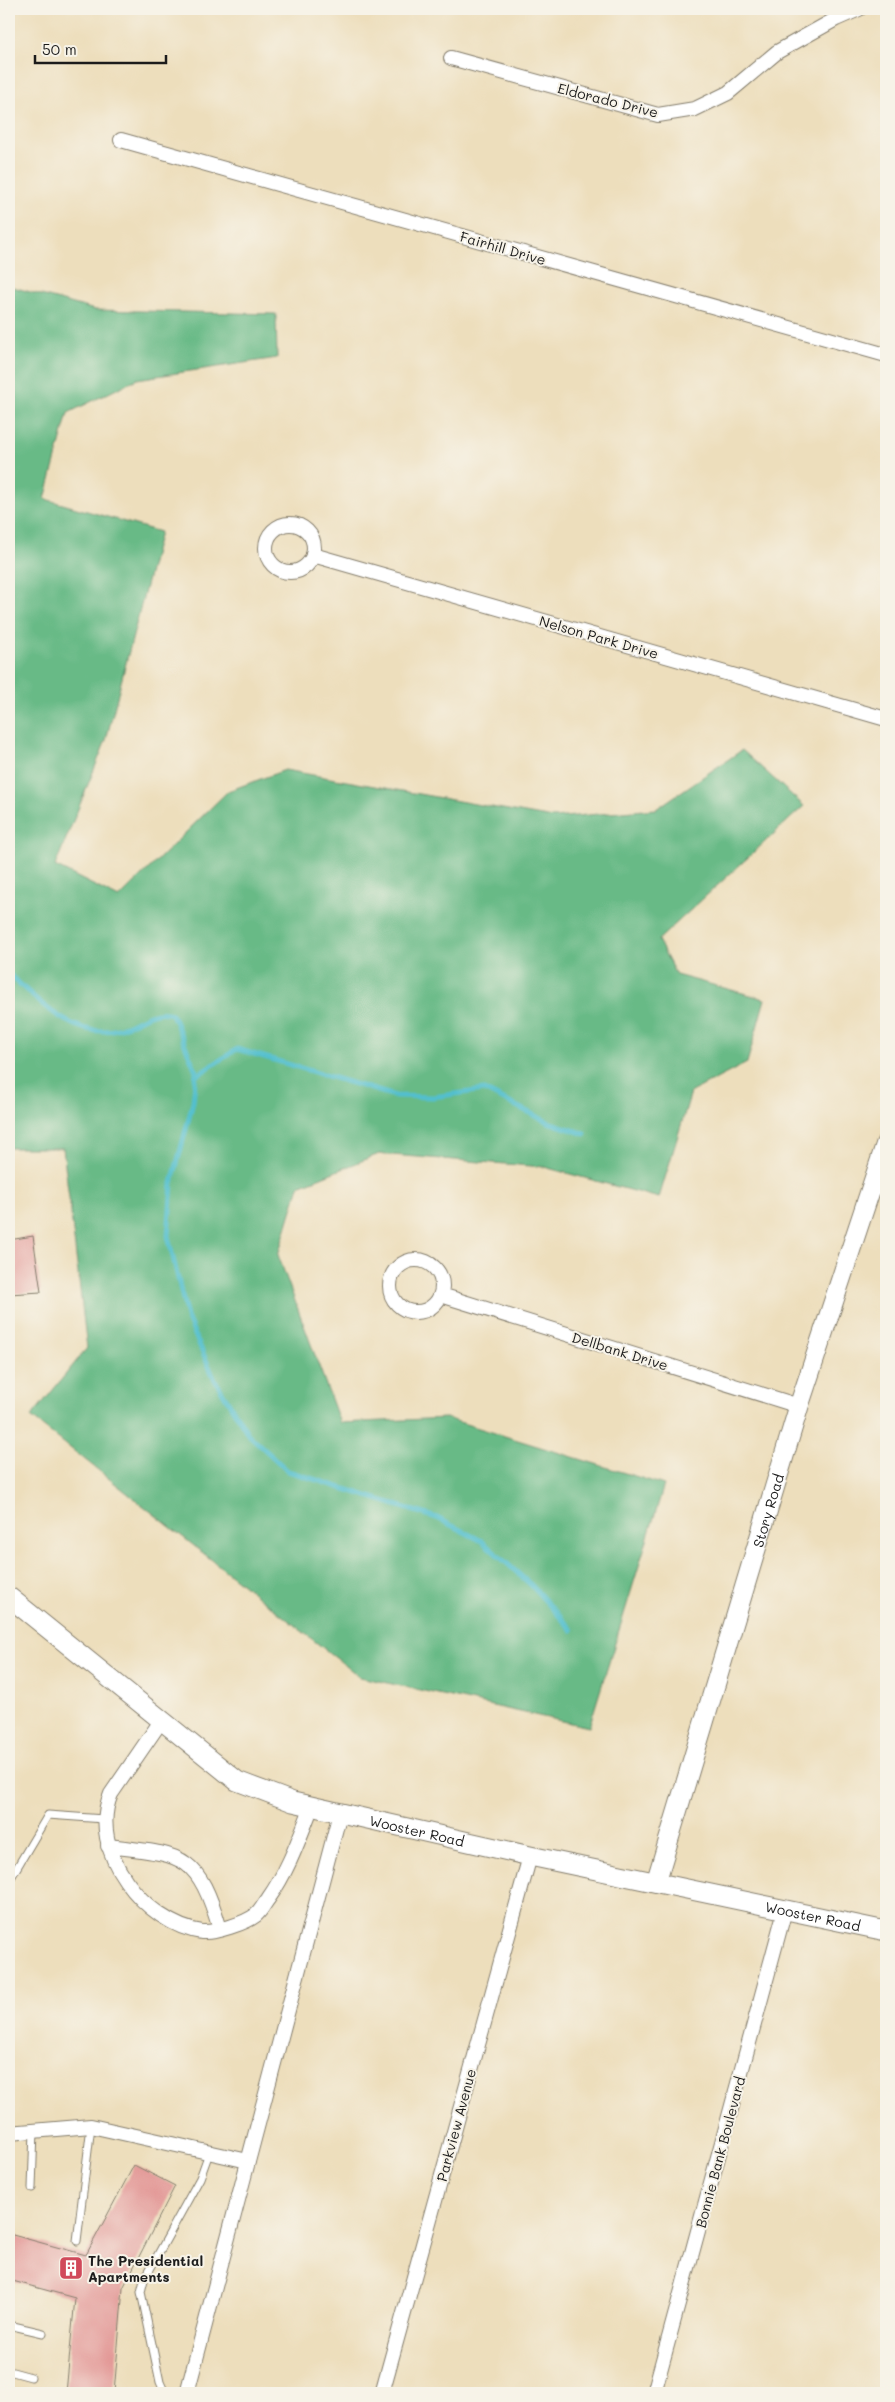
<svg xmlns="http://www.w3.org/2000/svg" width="895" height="2402" viewBox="0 0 895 2402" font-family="Mali,sans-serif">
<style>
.forest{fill:#68ba86;stroke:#426b51}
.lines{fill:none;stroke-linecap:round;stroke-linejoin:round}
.stream{stroke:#53bfce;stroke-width:5}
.building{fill:#e39997}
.lane-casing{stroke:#847d6c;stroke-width:9}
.street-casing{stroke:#847d6c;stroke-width:16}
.secondary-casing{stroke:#847d6c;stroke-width:21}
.lane{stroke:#fff;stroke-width:7}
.street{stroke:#fff;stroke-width:14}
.secondary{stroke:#fff;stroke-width:19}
.labels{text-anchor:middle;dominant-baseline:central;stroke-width:4;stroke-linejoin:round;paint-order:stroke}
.street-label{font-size:14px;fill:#1c1c1c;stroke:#f7f3e8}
.poi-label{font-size:14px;font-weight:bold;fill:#1c1c1c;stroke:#f7f3e8;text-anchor:start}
</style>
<rect width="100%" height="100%" fill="#f7f3e8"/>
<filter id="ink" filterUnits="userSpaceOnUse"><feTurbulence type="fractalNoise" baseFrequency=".02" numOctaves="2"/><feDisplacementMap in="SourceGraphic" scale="10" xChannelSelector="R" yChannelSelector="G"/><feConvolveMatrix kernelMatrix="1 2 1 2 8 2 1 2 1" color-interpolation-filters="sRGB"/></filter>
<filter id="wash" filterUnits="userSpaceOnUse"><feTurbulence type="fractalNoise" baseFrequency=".0096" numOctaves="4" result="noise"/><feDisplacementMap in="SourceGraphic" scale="20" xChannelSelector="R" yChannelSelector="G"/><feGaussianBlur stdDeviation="1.12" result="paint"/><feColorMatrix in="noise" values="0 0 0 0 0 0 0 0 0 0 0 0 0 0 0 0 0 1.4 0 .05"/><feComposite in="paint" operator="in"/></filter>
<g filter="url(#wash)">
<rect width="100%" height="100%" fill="#eddebc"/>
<!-- forest -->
<path class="forest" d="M9,286l86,24 181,4 1,44 -140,21 -69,34 -23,86 115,33 -54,208 -51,126 64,32 109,-107 57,-21 268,48 103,-9 86,-59 62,56 -146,134 18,35 89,24 -18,64 -56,29 -32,106 -115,-31 -165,-13 -80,32 -21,69 62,168 106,-5 218,67 -75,242 -229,-50 -329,-260 56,-69 -24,-200h-54z"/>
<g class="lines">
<!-- stream -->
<g class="stream">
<path d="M9,974c29,27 68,69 112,54 19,-6 31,-20 51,-14l24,57 -3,31 -21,81 -4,53 19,81 28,63 33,54 40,37 149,47 45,23 49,44 41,45"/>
<path d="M196,1076l41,-27 158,47 38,1 51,-7 64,32 37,12"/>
</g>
</g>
<g id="blocks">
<!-- building -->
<g class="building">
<path d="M33,1236l8,56 -32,2v-54z"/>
<path d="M134,2165l41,21 -52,102 -9,105h-48l9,-95 -66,-18v-46l77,21z"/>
</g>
</g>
</g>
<g filter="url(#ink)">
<use href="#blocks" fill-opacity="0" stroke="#847d6c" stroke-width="1"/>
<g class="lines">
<defs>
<g id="lane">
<path d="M9,1881l39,-66 56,4"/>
<path d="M32,2188l2,-57"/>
<path d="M77,2241l14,-115"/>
<path d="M9,2325l34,8"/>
<path d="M9,2371l22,6"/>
<path d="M165,2393l-5,-11 -19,-90 3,-12 56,-102 9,-25"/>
</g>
<g id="street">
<path d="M451,58l207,57 37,-6 33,-16 49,-41 59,-33 23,-10"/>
<path d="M121,140l765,215"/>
<circle cx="290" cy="548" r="24"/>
<path d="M313,555l573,164"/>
<circle cx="416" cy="1286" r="26"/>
<path d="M441,1295l358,111"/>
<path d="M161,1721l-50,73c-24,56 34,130 91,138 13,1 44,-9 54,-17 5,-4 8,-11 12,-16 20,-28 31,-60 44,-93"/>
<path d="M108,1846c75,9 89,6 112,83"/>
<path d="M9,2133l82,-7 157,35"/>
<path d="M187,2393l153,-580"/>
<path d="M382,2393l148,-537"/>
<path d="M654,2393l131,-483"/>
</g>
<g id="secondary">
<path id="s1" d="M9,1597l228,184 56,21 237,54 356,75"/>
<path id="s2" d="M656,1882l143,-476 87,-263"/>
</g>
</defs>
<!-- lane casing -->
<use href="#lane" class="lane-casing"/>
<!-- street casing -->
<use href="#street" class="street-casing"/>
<!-- secondary casing -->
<use href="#secondary" class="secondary-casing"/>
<!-- lane -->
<use href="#lane" class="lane"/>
<!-- street -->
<use href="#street" class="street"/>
<!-- secondary -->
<use href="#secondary" class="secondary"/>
</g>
</g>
<!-- icons -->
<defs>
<symbol id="building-square" viewBox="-11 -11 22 22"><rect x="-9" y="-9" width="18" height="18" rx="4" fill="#d1495b" stroke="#f7f3e8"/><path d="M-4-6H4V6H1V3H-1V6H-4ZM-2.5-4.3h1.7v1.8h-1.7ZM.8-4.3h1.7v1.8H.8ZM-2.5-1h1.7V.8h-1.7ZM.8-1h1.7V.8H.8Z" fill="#fff"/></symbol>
</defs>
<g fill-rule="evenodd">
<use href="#building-square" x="57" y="2254" width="28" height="28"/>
</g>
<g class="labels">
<!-- street labels -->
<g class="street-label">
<text transform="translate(608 100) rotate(14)">Eldorado Drive</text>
<text transform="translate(503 248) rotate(16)">Fairhill Drive</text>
<text transform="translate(599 637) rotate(16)">Nelson Park Drive</text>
<text transform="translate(620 1351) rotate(17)">Dellbank Drive</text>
<text stroke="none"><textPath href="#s2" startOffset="388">Story Road</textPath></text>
<text stroke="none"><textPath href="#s1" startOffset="480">Wooster Road</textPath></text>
<text stroke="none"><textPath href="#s1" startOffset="885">Wooster Road</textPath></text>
<text transform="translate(456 2125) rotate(-75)">Parkview Avenue</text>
<text transform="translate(720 2152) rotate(-75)">Bonnie Bank Boulevard</text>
</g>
<!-- poi labels -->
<g class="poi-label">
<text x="88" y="2260">The Presidential<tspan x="88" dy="16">Apartments</tspan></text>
</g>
</g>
<!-- margin -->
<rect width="895" height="2402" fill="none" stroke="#f7f3e8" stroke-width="30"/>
<!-- scale -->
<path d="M35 55v8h131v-8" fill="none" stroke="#1c1c1c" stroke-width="2.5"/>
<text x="42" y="55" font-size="15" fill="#1c1c1c" stroke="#f7f3e8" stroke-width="4" paint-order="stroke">50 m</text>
</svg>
